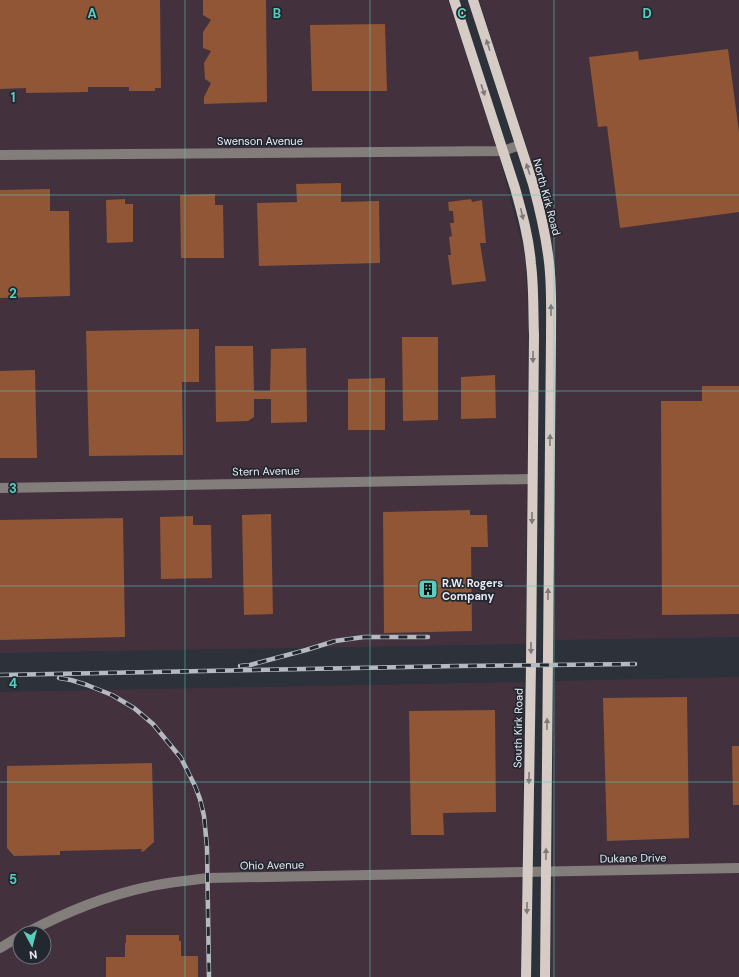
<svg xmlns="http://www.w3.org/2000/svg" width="739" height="977" viewBox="0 0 739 977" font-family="'DM Sans',sans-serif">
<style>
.industrial{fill:#43323e;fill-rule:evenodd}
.building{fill:#905636}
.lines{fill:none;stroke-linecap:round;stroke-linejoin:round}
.minor{stroke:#837e7b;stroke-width:10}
.major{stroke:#d6cbc5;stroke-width:10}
.rail-casing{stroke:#b5b9c0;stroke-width:4.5}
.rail{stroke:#232730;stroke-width:3;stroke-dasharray:9;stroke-linecap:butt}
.oneway{fill:#7c797a}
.grid{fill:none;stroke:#5acebd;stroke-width:1;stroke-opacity:0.55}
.labels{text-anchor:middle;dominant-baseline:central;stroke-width:3.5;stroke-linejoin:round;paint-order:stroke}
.street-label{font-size:11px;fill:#e8ebf1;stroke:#232730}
.poi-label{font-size:11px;font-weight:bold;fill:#e8ebf1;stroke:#232730;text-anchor:start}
.grid-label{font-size:13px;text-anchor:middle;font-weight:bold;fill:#5acebd;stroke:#232730;stroke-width:3.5;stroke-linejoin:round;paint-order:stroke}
</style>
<rect width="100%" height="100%" fill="#2d313a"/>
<!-- industrial -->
<g class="industrial">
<path d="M0,0h448l48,146 -496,4z"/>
<path d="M479,0h260v637l-185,3 2,-339 -1,-43 -15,-70z"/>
<path d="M499,155l15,58 11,43 3,56 -2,332 -526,9v-494z"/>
<path d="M739,677v300h-188l4,-296z"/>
<path d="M524,682l-3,295h-521v-285zM20,933h24v24h-24z"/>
</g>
<!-- building -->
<g class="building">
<path d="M0,0h160l1,88h-6v3h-26v-4h-41v5l-62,1v-5l-26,1z"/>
<path d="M203,0h63l1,102 -63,2v-7l7,-14 -6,-4 -1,-16 7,-12 -8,-3v-16l8,-12 -8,-5z"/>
<path d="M385,24l2,67h-75l-2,-66z"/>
<path d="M728,49l11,83v80l-119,16 -13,-102 -9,1 -9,-70 49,-6 1,9z"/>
<path d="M341,183v19l38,-1 1,62 -121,3 -2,-63 40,-1 -1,-18z"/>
<path d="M50,189v22h19l1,85 -70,2v-108z"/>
<path d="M215,194v11h8l1,53h-43l-1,-63z"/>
<path d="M125,199v5h8v38l-26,1 -1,-43z"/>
<path d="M471,199l1,3 10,-2 4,43h-6l6,38 -34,4 -4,-30h3l-2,-18 3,-1 -2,-13h4l-1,-12h-4l-1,-9z"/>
<path d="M199,329v53h-17l1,73 -94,1 -3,-125z"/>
<path d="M402,337h36v83l-35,1z"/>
<path d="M215,346h38l1,45h16l1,-42 35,-1 1,74 -36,1v-24h-17v18l-6,4 -32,1z"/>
<path d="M35,370l2,88h-37v-87z"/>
<path d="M495,375l1,43 -35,1v-42z"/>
<path d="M385,378v52h-37v-51z"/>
<path d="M702,386h37v228l-77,1 -1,-214h41z"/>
<path d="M470,510v5h17l1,32h-17l1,84 -88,2 -1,-121z"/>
<path d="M271,514l2,100 -29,1 -2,-100z"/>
<path d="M193,516v9h18l1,53 -51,1 -1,-62z"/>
<path d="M123,518l2,119 -125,3v-120z"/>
<path d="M687,697l2,141 -82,3 -4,-143z"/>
<path d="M495,710l1,102 -53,1 1,22h-33l-2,-124z"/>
<path d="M732,746h7v59h-6z"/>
<path d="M152,763l2,79 -10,9 -3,1 1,-3 -82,2v4l-46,1 -7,-8v-82z"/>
<path d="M126,935h53v6h2v15h17v21h-92v-20h19v-14h1z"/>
</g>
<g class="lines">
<!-- minor -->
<g class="minor">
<path d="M0,155l503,-4 17,-6"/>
<path d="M0,488l532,-9"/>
<path d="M26,933c38,-20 78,-37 121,-46 20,-5 40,-6 61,-9l531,-10"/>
<path d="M0,948l20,-12"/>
</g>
<!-- major -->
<g class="major">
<path d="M454,0l61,188c7,25 14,50 16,76 3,24 2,48 3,71l-3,330 -5,312"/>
<path d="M473,0l60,184c7,26 13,52 16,78 3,25 2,50 2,75l-6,640"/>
</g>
<defs>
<g id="rail">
<path d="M240,666l10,-1 56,-15 29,-9 29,-4h64"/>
<path d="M0,675l457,-9 178,-2"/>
<path d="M59,678l12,2 16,5 25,10 22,13 19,16 28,34 14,28 5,13 4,17 3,31 2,130"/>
</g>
</defs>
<!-- rail casing -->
<use href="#rail" class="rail-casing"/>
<!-- rail -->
<use href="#rail" class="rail"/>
</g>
<!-- one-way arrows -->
<defs><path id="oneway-solid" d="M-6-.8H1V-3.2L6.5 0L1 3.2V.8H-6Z"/></defs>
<g class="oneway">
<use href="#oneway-solid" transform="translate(488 45) rotate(-108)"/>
<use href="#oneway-solid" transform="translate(483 90) rotate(72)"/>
<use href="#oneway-solid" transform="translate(528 169) rotate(-108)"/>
<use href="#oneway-solid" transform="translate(522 214) rotate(77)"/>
<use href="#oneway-solid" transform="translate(551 310) rotate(-90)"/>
<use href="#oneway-solid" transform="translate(533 357) rotate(91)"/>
<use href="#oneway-solid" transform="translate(550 440) rotate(-89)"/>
<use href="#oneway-solid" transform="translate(532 518) rotate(90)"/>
<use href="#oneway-solid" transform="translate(548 594) rotate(-89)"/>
<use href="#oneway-solid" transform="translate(531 648) rotate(90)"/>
<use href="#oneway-solid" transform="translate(547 724) rotate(-89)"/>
<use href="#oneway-solid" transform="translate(529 778) rotate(91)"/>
<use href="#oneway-solid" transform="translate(546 854) rotate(-89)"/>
<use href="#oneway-solid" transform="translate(527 908) rotate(91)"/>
</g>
<!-- grid -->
<path class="grid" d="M185,0v977M370,0v977M554,0v977M0,195h739M0,391h739M0,586h739M0,782h739"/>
<!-- icons -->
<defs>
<symbol id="building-square" viewBox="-11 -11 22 22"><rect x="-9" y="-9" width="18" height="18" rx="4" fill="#5acebd" stroke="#232730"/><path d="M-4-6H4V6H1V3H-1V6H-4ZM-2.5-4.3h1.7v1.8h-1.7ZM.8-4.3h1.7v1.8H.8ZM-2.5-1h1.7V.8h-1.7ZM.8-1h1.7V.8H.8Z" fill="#111"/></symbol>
</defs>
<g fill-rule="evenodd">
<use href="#building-square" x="417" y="578" width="22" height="22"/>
</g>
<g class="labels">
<!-- street labels -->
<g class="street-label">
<text x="260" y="141">Swenson Avenue</text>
<text transform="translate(547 197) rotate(75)">North Kirk Road</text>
<text transform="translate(266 471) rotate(-1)">Stern Avenue</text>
<text transform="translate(518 728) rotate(-89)">South Kirk Road</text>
<text transform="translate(633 858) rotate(-1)">Dukane Drive</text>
<text transform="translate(272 865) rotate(-1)">Ohio Avenue</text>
</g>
<!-- poi labels -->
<g class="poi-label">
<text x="442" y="583">R.W. Rogers<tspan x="442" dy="13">Company</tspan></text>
</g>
</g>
<g class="grid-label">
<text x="92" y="18">A</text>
<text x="277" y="18">B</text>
<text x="462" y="18">C</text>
<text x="647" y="18">D</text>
<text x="13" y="102">1</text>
<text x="13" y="298">2</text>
<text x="13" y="493">3</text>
<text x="13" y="688">4</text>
<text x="13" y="884">5</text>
</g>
<!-- north arrow -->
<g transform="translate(32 945) rotate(173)"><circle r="19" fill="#232730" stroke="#72757d"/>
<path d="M0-3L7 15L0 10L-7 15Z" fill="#5acebd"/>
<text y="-6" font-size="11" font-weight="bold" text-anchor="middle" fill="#e8ebf1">N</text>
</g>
</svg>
